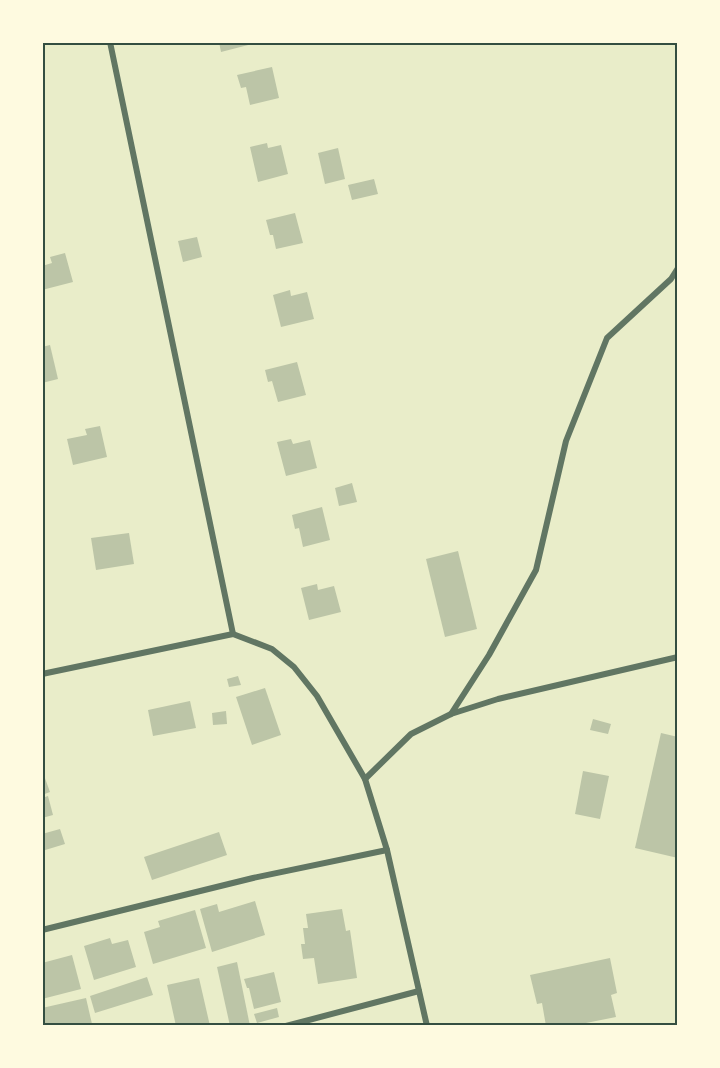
<svg xmlns="http://www.w3.org/2000/svg" width="720" height="1068" viewBox="0 0 720 1068" font-family="'PT Sans',sans-serif">
<style>
.building{fill:#bcc5a7}
.lines{fill:none;stroke-linecap:round;stroke-linejoin:round}
.minor{stroke:#617663;stroke-width:6}
.neatline{fill:none;stroke:#344e41;stroke-width:2}
</style>
<rect width="100%" height="100%" fill="#e9edc9"/>
<!-- building -->
<g class="building">
<path d="M219,42h37v1l-35,9z"/>
<path d="M272,67l7,31 -29,7 -4,-18 -5,1 -4,-13z"/>
<path d="M267,143l1,5 13,-3 7,29 -30,8 -8,-35z"/>
<path d="M338,148l7,31 -20,5 -7,-31z"/>
<path d="M374,179l4,15 -26,6 -4,-15z"/>
<path d="M295,213l8,30 -27,6 -3,-14h-3l-4,-15z"/>
<path d="M197,237l5,20 -19,5 -5,-21z"/>
<path d="M65,253l8,29 -31,8v-24l10,-3 -2,-6z"/>
<path d="M290,290l1,6 16,-4 7,27 -33,8 -8,-32z"/>
<path d="M50,345l8,34 -16,4v-36z"/>
<path d="M297,362l9,33 -28,7 -6,-21 -4,1 -3,-12z"/>
<path d="M100,426l7,31 -34,8 -6,-26 20,-4 -2,-6z"/>
<path d="M291,439l2,5 17,-4 7,28 -31,8 -9,-34z"/>
<path d="M352,483l5,19 -18,4 -4,-18z"/>
<path d="M322,507l8,33 -27,7 -4,-19 -4,1 -3,-14z"/>
<path d="M129,533l5,31 -38,6 -5,-32z"/>
<path d="M458,551l19,78 -32,8 -19,-78z"/>
<path d="M317,584l1,6 16,-4 7,26 -32,8 -8,-32z"/>
<path d="M238,676l3,9 -12,2 -2,-8z"/>
<path d="M265,688l16,47 -29,10 -16,-48z"/>
<path d="M190,701l6,27 -43,8 -5,-26z"/>
<path d="M226,711l1,13 -14,1 -1,-12z"/>
<path d="M593,719l18,5 -3,10 -18,-4z"/>
<path d="M661,733l17,4v121l-43,-10z"/>
<path d="M42,770l8,22 -8,3z"/>
<path d="M583,771l26,5 -9,43 -25,-5z"/>
<path d="M48,796l5,19 -11,3v-20z"/>
<path d="M60,829l5,15 -23,7v-17z"/>
<path d="M219,832l8,23 -75,25 -8,-23z"/>
<path d="M255,901l10,34 -53,17 -12,-43 17,-5 2,8z"/>
<path d="M342,909l4,22 4,-1 7,48 -39,6 -4,-26 -11,1 -2,-15h4l-2,-16h5l-2,-14z"/>
<path d="M195,910l11,38 -53,16 -9,-32 16,-5 -2,-6z"/>
<path d="M110,938l2,6 16,-4 8,27 -42,13 -10,-34z"/>
<path d="M72,955l9,34 -39,10v-36z"/>
<path d="M610,958l7,35 -6,2 5,22 -45,9h-25l-4,-23 -5,1 -7,-29z"/>
<path d="M237,962l13,64h-20l-13,-59z"/>
<path d="M274,972l7,30 -27,7 -5,-21h-2l-3,-9z"/>
<path d="M147,977l6,18 -58,18 -5,-17z"/>
<path d="M199,978l11,48h-34l-9,-41z"/>
<path d="M86,998l6,26 -9,2h-41v-18z"/>
<path d="M277,1008l2,9 -22,6 -3,-9z"/>
</g>
<g class="lines">
<!-- minor -->
<g class="minor">
<path d="M110,42l123,592"/>
<path d="M42,674l191,-40 39,15 22,18 23,29 48,83 22,71 40,176"/>
<path d="M451,714l38,-59 47,-85 30,-129 41,-103 64,-59 7,-11"/>
<path d="M365,779l46,-45 40,-20 47,-15 180,-42"/>
<path d="M42,930l211,-52 134,-28"/>
<path d="M286,1026l133,-35"/>
</g>
</g>
<!-- border -->
<rect width="720" height="1068" fill="none" stroke="#fefae0" stroke-width="87"/>
<rect x="44" y="44" width="632" height="980" class="neatline"/>
</svg>
